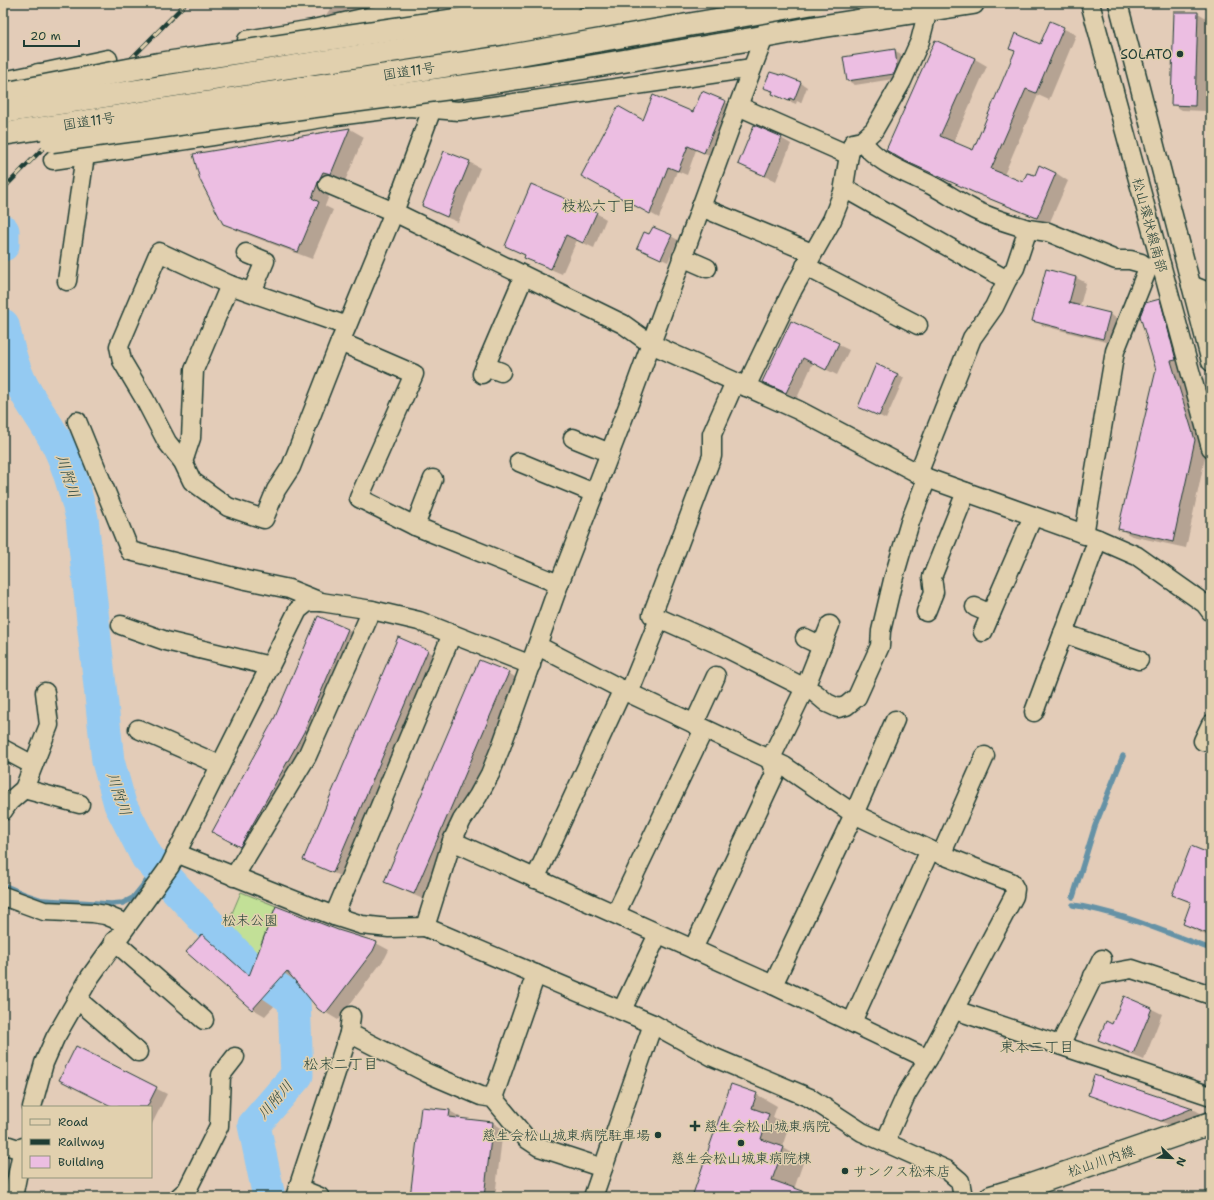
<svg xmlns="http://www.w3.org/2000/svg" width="1214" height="1200" viewBox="0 0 1214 1200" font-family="'Shantell Sans','Klee One',sans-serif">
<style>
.green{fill:#c2e097;stroke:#708e66}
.shadow{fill:#0003}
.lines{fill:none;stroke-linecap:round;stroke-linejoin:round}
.stream{stroke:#6592a6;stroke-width:5.5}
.river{stroke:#94caf2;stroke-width:33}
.building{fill:#ecbee2;stroke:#1f3d34}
.minor-casing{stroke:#1f3d34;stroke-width:21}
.major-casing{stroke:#1f3d34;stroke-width:25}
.highway-casing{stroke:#1f3d34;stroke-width:25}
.minor{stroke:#e1d0ae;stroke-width:18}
.major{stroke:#e1d0ae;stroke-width:22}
.highway{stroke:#e1d0ae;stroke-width:22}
.rail-casing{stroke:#1f3d34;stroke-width:4.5}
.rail{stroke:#e1d0ae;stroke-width:3;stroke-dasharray:9;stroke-linecap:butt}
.highway-bridge-casing{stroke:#1f3d34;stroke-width:25;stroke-linecap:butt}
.highway-bridge{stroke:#e1d0ae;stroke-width:22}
.poi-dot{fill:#1f3d34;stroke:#e1d0ae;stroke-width:1.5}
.labels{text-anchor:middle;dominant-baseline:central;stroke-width:3;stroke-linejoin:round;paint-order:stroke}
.poi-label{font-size:14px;fill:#1f3d34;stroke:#e1d0ae;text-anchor:end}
.street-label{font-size:14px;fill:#1f3d34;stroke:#e1d0ae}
.park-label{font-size:14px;fill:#274539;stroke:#e1d0ae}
.neighbourhood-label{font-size:15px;fill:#1f3d34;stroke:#e1d0ae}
.water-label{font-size:15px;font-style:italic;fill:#25443e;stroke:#e1d0ae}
</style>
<rect width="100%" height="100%" fill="#e3ccb8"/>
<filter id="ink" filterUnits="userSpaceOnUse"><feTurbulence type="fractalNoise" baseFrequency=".025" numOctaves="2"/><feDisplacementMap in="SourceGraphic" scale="8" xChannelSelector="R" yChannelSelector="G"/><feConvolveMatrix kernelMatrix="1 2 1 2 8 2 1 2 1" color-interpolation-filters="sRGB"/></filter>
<g filter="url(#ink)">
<!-- green -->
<path class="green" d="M241,892l35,14 -19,48 -30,-29z"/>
<!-- shadow -->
<g class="shadow">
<path d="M334,3h84l-82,18 -10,-6z"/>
<path d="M1175,13h23l10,6 -3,92 -23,-1 -10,-6z"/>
<path d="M1051,22l25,13 -27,65 -11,-5 -34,80 19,9 12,-8 21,-3 12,8 -19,43 -62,-26 -70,-31 -30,-18 48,-107 40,17 12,7 -34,77 20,9 43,-100 -6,-4 31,-3z"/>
<path d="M894,50l7,4 3,16 -4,8 -45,7 -7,-4z"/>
<path d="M801,83l6,4 -6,16 -4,-2 -1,3 -17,-7 -15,-10z"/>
<path d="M725,102l8,5 -21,49 -16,-6 -9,25 -10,-4 -18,47 -69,-38 54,-59 50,-8z"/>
<path d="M350,129l14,8 -19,44 -8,-2 -5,9 -7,18 8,4 -21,49 -74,-28 -14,-8 -30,-68z"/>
<path d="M781,138l10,6 -15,37 -27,-11 -10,-6z"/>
<path d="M469,162l11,6 -22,54 -25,-10 -10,-6z"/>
<path d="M596,213l10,6 -12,29 -17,-8 -15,34 -26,-11 -11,-6 1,-1 -20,-10z"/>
<path d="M650,236h21l7,4 -10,22 -23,-11z"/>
<path d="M1075,277l11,6 -6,23 29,8 11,6 -7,24 -69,-18 -10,-6z"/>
<path d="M1160,300l12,8 35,140 -21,100 -54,-12 -13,-7 38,-159z"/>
<path d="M791,322l58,28 -12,25 -24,-12 -16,35 -34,-16z"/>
<path d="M897,375l7,3 -18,41 -27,-13z"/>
<path d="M319,618l29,12 10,6 -108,216 -37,-21 63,-114z"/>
<path d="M399,639l29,12 10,6 -94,221 -39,-18z"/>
<path d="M479,661l29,12 11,6 -94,221 -29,-13 -11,-6z"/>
<path d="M1211,855v82l-13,-5 -14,-8 8,-20 -18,-9z"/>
<path d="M337,931l39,12 13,7 -4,8 -47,62 -20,-12 -21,-27 -32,35 -12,-7 -66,-57 15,-16 12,7 37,32z"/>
<path d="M1124,997l28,12 10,5 -18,46 -34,-14 -11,-6 14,-15z"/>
<path d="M76,1048l91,46 -16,32v-19h-37z"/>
<path d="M1095,1076l98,33 9,5 -29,12 -73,-26 -11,-6z"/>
<path d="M756,1094l21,12 -4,11 16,9 -7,21 22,13 -10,29 24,8h-125z"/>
<path d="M450,1111l10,6v2l33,4 10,6 -8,68h-84z"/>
</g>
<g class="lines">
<!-- stream -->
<g class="stream">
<path d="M3,885l21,9 18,6 69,4 12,-1 10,-5 24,-30"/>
<path d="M1073,897l22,-71 28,-70"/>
<path d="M1073,905c47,7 93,28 138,44"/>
</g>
<!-- river -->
<g class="river">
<path d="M3,231v14"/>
<path d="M3,325c5,24 11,49 25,71 11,19 26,37 34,58 9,20 14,42 20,64l26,243 12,43 27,53 105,114 42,29 3,75 -43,50 15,72"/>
</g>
</g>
<!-- building -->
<g class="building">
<path d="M1174,12h24l-3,94 -24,-1z"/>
<path d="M1050,21l14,6 -28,66 -10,-4 -35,80 32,13 4,-9 8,2 4,-10 17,8 -19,45 -64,-26 -70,-32 -17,-10 49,-110 40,18 -35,78 33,14 42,-99 -6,-2 6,-16 25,11z"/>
<path d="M895,49l2,17 -3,8 -47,7 -4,-24z"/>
<path d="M770,72l10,3 1,-1 20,8 -7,18 -4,-2 -1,3 -17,-7 1,-3 -10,-3z"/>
<path d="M702,91l24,10 -22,52 -16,-7 -10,25 -10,-4 -18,47 -69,-38 37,-70 25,14 10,-25 40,17z"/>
<path d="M754,125l28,12 -17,39 -27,-12z"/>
<path d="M350,128l-19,46 -8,-2 -4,8 -7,18 7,4 -21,50 -75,-28 -23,-44 -7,-26z"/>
<path d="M444,151l26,10 -23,56 -25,-11z"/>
<path d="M531,184l66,28 -14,31 -17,-8 -15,34 -27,-11 1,-3 -20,-9z"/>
<path d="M653,227l19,8 -11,24 -24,-11 7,-16 5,2z"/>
<path d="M1046,269l30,8 -7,26 41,10 -7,26 -71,-18z"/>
<path d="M1160,299l16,61 -5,1 24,79 -22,102 -55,-13 38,-159 -16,-54 5,-13z"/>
<path d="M791,321l48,22 -13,27 -23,-12 -17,35 -24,-11z"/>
<path d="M876,364l22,10 -19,42 -21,-9z"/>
<path d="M318,616l30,13 -44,103 -64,115 -28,-15 63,-115z"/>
<path d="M398,637l30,13 -95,223 -30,-13z"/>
<path d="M479,660l30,12 -95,222 -30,-12z"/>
<path d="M1191,846l20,8v81l-28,-11 8,-22 -19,-7z"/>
<path d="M276,906l62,24 39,12 -4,9 -48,63 -7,-5 -31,-38 -35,39 -66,-58 16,-18 47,42z"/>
<path d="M1124,996l28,12 -19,46 -35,-14 8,-19 6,3z"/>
<path d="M76,1046l81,41 -10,20h-34l-54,-27z"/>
<path d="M1094,1075l99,33 -32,13 -73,-26z"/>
<path d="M731,1084l26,9 -5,15 17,6 -8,25 23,8 -12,33 42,15v2h-122z"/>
<path d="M421,1107l29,3 -1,7 44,5 -9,75h-74z"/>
</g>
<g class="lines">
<defs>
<g id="minor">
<path d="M777,3l-39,103 -108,295 -71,183 -58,163 -11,27 -12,22 -16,24 -10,21 -27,86 228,97 60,33 97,41 52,34 85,38 13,11 3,16"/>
<path d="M1090,3l121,445"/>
<path d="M1118,3l93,359"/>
<path d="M461,29l10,-26"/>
<path d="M247,40l66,-11 118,-26"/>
<path d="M38,73l38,2"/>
<path d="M3,81l105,-22"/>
<path d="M738,106l111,49"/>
<path d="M862,141c16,23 45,32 69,44 14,7 26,16 40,23 18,10 38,15 57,21"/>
<path d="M53,160l160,-24 116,-19 80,-10 50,4 293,-43"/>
<path d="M328,184l66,28 229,112 28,20 147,66 129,68 171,61 39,17 68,48 6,8"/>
<path d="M844,188l163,92"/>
<path d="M701,207l111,46"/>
<path d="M246,253l19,8 -13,31"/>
<path d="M682,257l25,11"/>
<path d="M805,266l113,59"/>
<path d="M67,281l18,-126"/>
<path d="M1191,285l20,8"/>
<path d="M347,326l-117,-41 -71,-33 -40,94 3,15 22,37 23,44 16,20 9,19 36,26 36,12 12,-29 15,-23 49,-125 7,-16 47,-114 49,-133"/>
<path d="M340,342l74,32 -55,124 56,28 144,58"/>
<path d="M485,366l16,6"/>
<path d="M482,374l42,-98"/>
<path d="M735,382l-23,52v22l-60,159 72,32 91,46 12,10 11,5 8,-2 11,-9 23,-51 1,-15 12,-51 17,-58 17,-44"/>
<path d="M746,387l47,-98 39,-69 11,-28 6,-37 4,-12 9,-2 12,-11 28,-49 18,-40 8,-31"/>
<path d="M77,421l53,130 116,29 43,9 32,13"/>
<path d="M573,438l37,15"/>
<path d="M183,462l8,-24 3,-68 36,-85"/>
<path d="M519,462l75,31"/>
<path d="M918,474l54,-136 22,-31 13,-27 8,-12 13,-39 20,3 68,28h14l11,3 7,5 13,-4"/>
<path d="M415,526l18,-47"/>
<path d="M1084,535l31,-184 33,-83"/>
<path d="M975,607l16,7"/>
<path d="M926,612l8,-20 -2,-15 34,-85"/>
<path d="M121,625l45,16 104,25"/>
<path d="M983,632l50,-116"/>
<path d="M1063,633l76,27"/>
<path d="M805,638l17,8"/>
<path d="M538,646l91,47 155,73 70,48 76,36 81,32 4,7 -1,7 -86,163"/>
<path d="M629,693l30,-74"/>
<path d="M1034,712l64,-173"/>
<path d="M694,724l22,-48"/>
<path d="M138,729l82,36"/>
<path d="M1203,741l8,-17"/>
<path d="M3,749l30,16"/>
<path d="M24,789l56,15"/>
<path d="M3,811l6,-9 15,-13 25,-64 -4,-33"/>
<path d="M452,841l321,144 155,74 -22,36 -21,47"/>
<path d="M176,853l158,63 28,9 27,3 36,-1"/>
<path d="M941,855l44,-99"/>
<path d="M234,877l73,-121 65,-146"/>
<path d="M535,879l88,-190"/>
<path d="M3,896l41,15 49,2 12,2 22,9"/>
<path d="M616,913l88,-184"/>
<path d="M334,916l118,-282"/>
<path d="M114,941l90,79"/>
<path d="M693,949l82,-175 -5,-14 35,-72 25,-63"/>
<path d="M1093,976l39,-7 79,26"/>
<path d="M773,985l81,-171 41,-94"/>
<path d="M77,999l61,53"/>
<path d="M622,1010l36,-76"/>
<path d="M955,1010l256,86"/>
<path d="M852,1022l78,-172"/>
<path d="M349,1033l78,40 54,23 12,2 34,41 12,8 64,21"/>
<path d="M1060,1045l42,-86"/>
<path d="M493,1098l43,-124"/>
<path d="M32,1107l12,-44 11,-25 35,-61 80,-111 128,-256 10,-8h13l51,8 47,11 112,44"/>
<path d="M3,1144l12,4 7,2"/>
<path d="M298,1188l22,9"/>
<path d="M13,1197l10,-50"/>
<path d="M179,1197l8,-7 32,-64 2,-51 14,-18"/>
<path d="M295,1197l54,-164 2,-17"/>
<path d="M593,1197l60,-173"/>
</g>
<path id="major" d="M991,1197l37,-11 183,-63"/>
<path id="highway" d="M746,40l66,-12 161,-25"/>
</defs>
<!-- minor casing -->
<use href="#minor" class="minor-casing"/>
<!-- major casing -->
<use href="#major" class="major-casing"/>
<!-- highway casing -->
<use href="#highway" class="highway-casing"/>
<!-- minor -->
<use href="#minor" class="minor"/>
<!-- major -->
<use href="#major" class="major"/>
<!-- highway -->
<use href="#highway" class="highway"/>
<defs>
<path id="rail" d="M3,189l183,-186"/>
</defs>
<!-- rail casing -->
<use href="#rail" class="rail-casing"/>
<!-- rail -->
<use href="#rail" class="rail"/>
<defs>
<g id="highway-bridge">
<path d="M3,94l156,-30 410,-61"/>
<path d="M3,112l497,-78 177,-31"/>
<path d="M3,134l500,-77 311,-54"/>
<path d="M52,141l421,-56 110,-17 163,-28"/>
</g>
</defs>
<!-- highway-bridge casing -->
<use href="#highway-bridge" class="highway-bridge-casing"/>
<!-- highway-bridge -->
<use href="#highway-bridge" class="highway-bridge"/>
</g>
</g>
<!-- markers -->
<g class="poi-dot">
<circle cx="1180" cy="54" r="4"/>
<path d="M693 1120h4v4h4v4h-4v4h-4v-4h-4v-4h4z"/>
<circle cx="658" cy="1135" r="4"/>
<circle cx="741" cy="1143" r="4"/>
<circle cx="845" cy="1171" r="4"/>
</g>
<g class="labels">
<!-- poi labels -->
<g class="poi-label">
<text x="1172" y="54">SOLATO</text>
<text x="704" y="1126" text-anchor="start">慈生会松山城東病院</text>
<text x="650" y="1135">慈生会松山城東病院駐車場</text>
<text x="741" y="1158" text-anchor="middle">慈生会松山城東病院棟</text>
<text x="853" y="1171" text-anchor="start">サンクス松末店</text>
</g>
<!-- street labels -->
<g class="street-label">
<text transform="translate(409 71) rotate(-9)">国道11号</text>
<text transform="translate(89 121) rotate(-9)">国道11号</text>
<text transform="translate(1150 225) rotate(75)">松山環状線南部</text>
<text transform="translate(1101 1161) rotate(-19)">松山川内線</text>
</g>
<!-- park labels -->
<g class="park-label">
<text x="250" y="920">松末公園</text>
</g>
<!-- neighbourhood labels -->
<g class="neighbourhood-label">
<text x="599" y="206">枝松六丁目</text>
<text x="1037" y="1047">束本二丁目</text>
<text x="341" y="1064">松末二丁目</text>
</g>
<!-- water labels -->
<g class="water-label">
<text transform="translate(68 476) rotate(72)">川附川</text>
<text transform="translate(119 794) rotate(71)">川附川</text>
<text transform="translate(275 1100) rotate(-49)">川附川</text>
</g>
</g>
<!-- margin -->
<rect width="1214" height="1200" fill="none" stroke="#e1d0ae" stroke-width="16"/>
<rect x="8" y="8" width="1198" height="1184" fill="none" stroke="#1f3d34" stroke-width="1.5" filter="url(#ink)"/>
<!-- legend -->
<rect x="22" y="1106" width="130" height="72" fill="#e1d0ae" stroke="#93957d"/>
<rect x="30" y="1119" width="20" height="6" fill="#e1d0ae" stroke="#93957d"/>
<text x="58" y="1126" font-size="12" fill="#1f3d34">Road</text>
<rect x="30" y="1139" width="20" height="6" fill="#1f3d34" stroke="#93957d"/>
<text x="58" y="1146" font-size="12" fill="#1f3d34">Railway</text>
<rect x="30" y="1156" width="20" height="12" fill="#ecbee2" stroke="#93957d"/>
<text x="58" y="1166" font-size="12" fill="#1f3d34">Building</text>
<!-- north arrow -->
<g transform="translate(1172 1158) rotate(113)" stroke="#e1d0ae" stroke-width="3" paint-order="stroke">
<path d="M0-3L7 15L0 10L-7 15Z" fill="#1f3d34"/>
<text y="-6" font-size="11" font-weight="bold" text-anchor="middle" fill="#1f3d34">N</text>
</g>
<!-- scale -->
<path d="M24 40v6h55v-6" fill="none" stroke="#1f3d34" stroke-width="2"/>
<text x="30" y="40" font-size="12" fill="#1f3d34" stroke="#e1d0ae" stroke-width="3" paint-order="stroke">20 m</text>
</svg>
